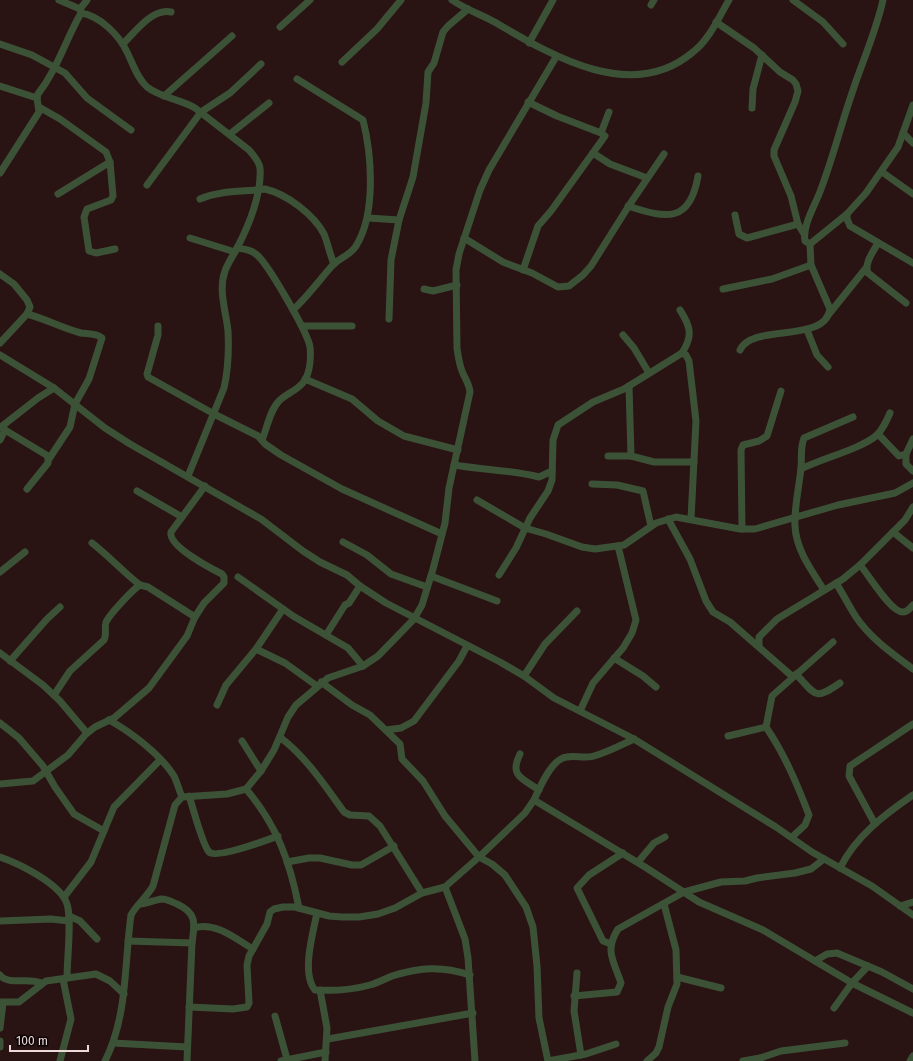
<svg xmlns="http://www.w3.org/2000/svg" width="913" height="1061" viewBox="0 0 913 1061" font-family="'Fira Sans',sans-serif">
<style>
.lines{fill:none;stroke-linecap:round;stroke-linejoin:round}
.minor{stroke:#3c5237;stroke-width:7}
</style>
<rect width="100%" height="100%" fill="#2a1313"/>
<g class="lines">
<!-- minor -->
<g class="minor">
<path d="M59,0l21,9"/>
<path d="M452,0c14,10 31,15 46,24 56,33 135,79 195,28 16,-12 26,-35 36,-52"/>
<path d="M793,0l30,22 20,22"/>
<path d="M651,5l3,-5"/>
<path d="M81,13c19,3 38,22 46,39 6,12 10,26 20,35 14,11 33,12 48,21l54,42c5,6 10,11 11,18 2,25 -11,57 -22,78 -4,9 -10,16 -13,25 -7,19 1,40 3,60 1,19 0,39 -4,57l-36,88"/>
<path d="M716,22l38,26 26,24 13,8 3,4 2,7 -3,11 -21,48v6l17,40 7,28 6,10"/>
<path d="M280,27l30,-27"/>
<path d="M529,43l24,-43"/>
<path d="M0,44l32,11 33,18 22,25 44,32"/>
<path d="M123,44c12,-12 29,-36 48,-32"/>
<path d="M342,62l35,-33 24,-29"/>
<path d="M0,86l37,12"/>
<path d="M164,96l68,-60"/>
<path d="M39,107l21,12 46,33 4,10 3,34 -2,4 -24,9 -3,8 5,34 7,2 19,-4"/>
<path d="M752,108l1,-19 9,-34"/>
<path d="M601,133l8,-21"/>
<path d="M903,133l10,10"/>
<path d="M230,134l39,-31"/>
<path d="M593,153l17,11 37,14"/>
<path d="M882,172l31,22"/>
<path d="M0,173l39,-61 -2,-14 1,-4c20,-26 27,-53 43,-81l-1,-4 7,-9"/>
<path d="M147,185l54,-73 29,-19 31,-29"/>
<path d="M58,194l52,-32"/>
<path d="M200,199c21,-9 44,-7 65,-10 22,5 49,26 59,45 4,10 6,21 10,30"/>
<path d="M628,206c39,13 62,17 70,-30"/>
<path d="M847,214v5l3,7 63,37"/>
<path d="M735,215l4,19 8,4 51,-14"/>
<path d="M368,218l31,2"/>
<path d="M190,238l45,14"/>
<path d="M464,238l39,24 29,11 26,14 11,-1 14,-11 8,-9 39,-62 34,-50"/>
<path d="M878,243c-5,9 -14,20 -10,30l38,30"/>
<path d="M810,244l-5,-3c-3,-16 11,-37 16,-52 12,-32 20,-64 31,-96 10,-31 24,-61 31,-93"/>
<path d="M237,248c7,1 15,2 20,7 11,9 51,78 53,92 1,10 0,24 -5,33 -6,10 -18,13 -26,21 -9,9 -12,27 -17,39"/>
<path d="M523,270l15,-44 13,-15 54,-75 -4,-3 -44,-17 -29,-14"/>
<path d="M0,274l14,10 13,16 3,7 -3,7 -27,29"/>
<path d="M424,289l9,2 24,-6"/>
<path d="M723,289l49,-10 39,-14"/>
<path d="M293,310c14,-13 25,-28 38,-43 7,-9 19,-11 25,-21 20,-32 16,-90 7,-126l-66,-41"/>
<path d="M680,310c11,17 13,26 2,43"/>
<path d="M27,314c19,5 35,14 54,19 6,1 16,0 21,5l-13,41 -14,25 -5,23 -21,32"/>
<path d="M829,314l37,-46"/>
<path d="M389,319l2,-59 8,-40 14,-43 13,-74 2,-31 6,-9 9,-31 5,-6 20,-17"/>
<path d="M158,326v9l-11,39 1,3 66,37 44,22 7,8 16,11 61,34 100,45"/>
<path d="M302,326h50"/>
<path d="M807,330l10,25 11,12"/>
<path d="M623,335l11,13 15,25"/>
<path d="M740,350c12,-27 85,-6 90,-41l-19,-44 -1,-21 37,-30 19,-21 32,-46 15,-42"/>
<path d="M0,355l54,33 51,40 25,16 131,75 42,32 17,11 27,13 13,11 26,17 114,59 24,14 30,22 80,41 142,88 36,25 60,34 41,29"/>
<path d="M305,379l47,20 26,22 26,15 54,14"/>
<path d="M629,386l2,70"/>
<path d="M0,427l48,29v7l-21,26"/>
<path d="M1,427l37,-29 16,-10"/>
<path d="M878,434l21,22 7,-2"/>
<path d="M913,439l-7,15v10l7,7"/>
<path d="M0,440l5,-10"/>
<path d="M608,456h23l23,6h40"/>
<path d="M454,465c29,5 58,5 85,12l13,-6"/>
<path d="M801,469c22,-11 60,-20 76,-34 6,-6 10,-15 13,-22"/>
<path d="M592,484l25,1 26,6 8,35"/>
<path d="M137,491l45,26"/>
<path d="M477,500l48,28 21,6 36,13 13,2 29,-4 32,-22 20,-6 64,12h15l83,-24 57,-12 18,-10"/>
<path d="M668,519l22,40 16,42 7,11 17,10 63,55"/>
<path d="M742,529l-1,-79 2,-5 16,-4 8,-5 14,-45"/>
<path d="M893,532l20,16"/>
<path d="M343,542l24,13 24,19 36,13"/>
<path d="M92,543c17,13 31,29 48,42"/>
<path d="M860,565c9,10 31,48 43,47 5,0 7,-4 10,-7"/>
<path d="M0,572l25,-20"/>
<path d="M499,575l17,-27 14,-30 18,-27 4,-11 1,-40 5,-15 35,-23 31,-13 58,-36 4,2 3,6 7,60 -5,98"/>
<path d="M431,576l66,25"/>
<path d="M238,577l55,39 55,32 15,18"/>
<path d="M836,583c7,11 13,23 20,34 15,22 37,37 57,52"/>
<path d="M824,590c-12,-19 -28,-40 -29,-64 -1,-19 4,-38 6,-58 1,-10 -1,-20 3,-30l49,-21"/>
<path d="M326,635l19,-30 4,-2 11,-17"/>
<path d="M759,645v-8l18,-18 66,-40 17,-14 45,-45 8,-13"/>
<path d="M256,649l29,14 32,23"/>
<path d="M0,653l43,32 17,16 27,32"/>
<path d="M614,658l29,18 13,11"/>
<path d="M10,661l37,-42 13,-12"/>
<path d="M796,674c20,21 18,27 44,9"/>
<path d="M524,676l21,-32 32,-33"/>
<path d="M321,682l31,23 18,10 30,29 2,15 21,22 22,35 34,41 46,-44 9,-13 111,67 54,35 64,28 89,53 16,-17"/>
<path d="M54,695l16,-24 34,-31c3,-6 0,-12 2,-18 4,-8 26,-32 34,-37l8,2 47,30"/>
<path d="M217,705l9,-20 30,-36 27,-40"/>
<path d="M580,711l13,-28 30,-35 9,-15 4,-13 -18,-74"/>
<path d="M109,720c22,12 52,35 65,56 3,6 5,14 8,21"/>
<path d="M0,723l19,15 24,28 12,21 19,27 30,17"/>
<path d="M386,730l15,-2 13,-7 45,-60 8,-15"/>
<path d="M728,736l38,-9"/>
<path d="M281,738c26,20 44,48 63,74l6,3 19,1 11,10 42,67"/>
<path d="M242,741l19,30"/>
<path d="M520,754c-11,22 2,24 19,36"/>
<path d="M0,784l33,-3 35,-26 18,-21 9,-7 19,-9 35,-30 38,-52 8,-19 9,-14 20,-20v-6l-2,-3c-12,-6 -54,-28 -51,-42l34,-46"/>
<path d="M246,789c31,36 44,73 53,119"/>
<path d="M189,796c4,11 13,48 20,56 8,7 58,-12 69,-16"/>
<path d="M534,800c6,-13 18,-42 33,-43 9,-2 17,2 27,-1 14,-4 27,-11 40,-17"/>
<path d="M875,824l-26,-48 1,-10 63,-42"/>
<path d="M792,837l13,-12 4,-10c-12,-31 -24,-60 -43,-88l6,-31 61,-54"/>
<path d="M0,857c18,6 61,27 67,47 5,15 0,55 0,74"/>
<path d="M287,862l22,-4h11l32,7h9l33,-19"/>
<path d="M638,862l16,-19 11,-6"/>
<path d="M840,868c16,-32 44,-53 73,-73"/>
<path d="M445,887l20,52 3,19 7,103"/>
<path d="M64,897l27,-35 23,-55 46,-47"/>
<path d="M140,904c7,-1 15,-4 22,-5 5,0 10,3 15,5 20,9 18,19 15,39"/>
<path d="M900,906l13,-4"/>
<path d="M317,913c-4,20 -16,60 -2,77 18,1 37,0 55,-5 7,-2 15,-6 22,-9 29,-9 50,-10 78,-1"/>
<path d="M69,916l11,5 17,18"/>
<path d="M0,921l51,-2 18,2"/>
<path d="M194,928c21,-7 42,11 59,21"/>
<path d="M128,941l64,2 -5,118"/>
<path d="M611,944l-8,-3 -26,-53 12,-13 34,-22"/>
<path d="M815,961l12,-7 10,-1 45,19 31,17"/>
<path d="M577,973l-3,38 7,44"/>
<path d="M0,975c8,11 29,2 41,8"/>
<path d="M677,977l44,11"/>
<path d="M320,990l7,38 -2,33"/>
<path d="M574,996l43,-4 4,-9c-7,-22 -17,-32 -3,-54l66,-37 37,-10 24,-1 12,-3 38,-5 16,-4 13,-10"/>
<path d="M0,1002h19l27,-21 50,-7 14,7 14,13"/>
<path d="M189,1007l44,2 14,-2 2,-4 -2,-38 2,-9 18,-32 3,-12 4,-3 9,-2h12l34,9 13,1h17l19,-3 17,-6 27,-15 23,-6 34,-30 13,7 13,11 21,32 7,20 4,39 2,52 9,43"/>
<path d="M834,1008l18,-25 61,30"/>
<path d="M275,1016l12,43"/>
<path d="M0,1028l3,-25"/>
<path d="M328,1039l145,-26"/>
<path d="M0,1041v6"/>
<path d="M113,1043l74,4"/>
<path d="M60,1061l11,-42 -8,-40"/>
<path d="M105,1061c23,-46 19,-96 26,-146 6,-11 16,-18 22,-29l22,-81 7,-8 45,-3 19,-5 15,-18 13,-21 14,-33 8,-12 32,-27 35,-12 15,-10 36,-37 8,-14 11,-36 12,-46 4,-35 21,-96c-1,-9 -5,-13 -8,-21 -3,-8 -4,-16 -5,-23l-1,-78 3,-16 21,-64 9,-20 67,-113"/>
<path d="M281,1061l45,-9"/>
<path d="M548,1061l38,-7 30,-10"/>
<path d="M647,1061l9,-8 3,-6 9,-40 9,-23 -1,-34 -12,-46"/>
<path d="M743,1061l17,-3"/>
<path d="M760,1061v-3l21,-7 64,-8"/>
<path d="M910,1061l3,-5"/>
</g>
</g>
<!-- scale -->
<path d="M10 1045v6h78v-6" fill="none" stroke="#ebdad9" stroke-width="2"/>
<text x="16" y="1045" font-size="12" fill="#ebdad9" stroke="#0c0404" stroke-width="3" paint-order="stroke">100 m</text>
</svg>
